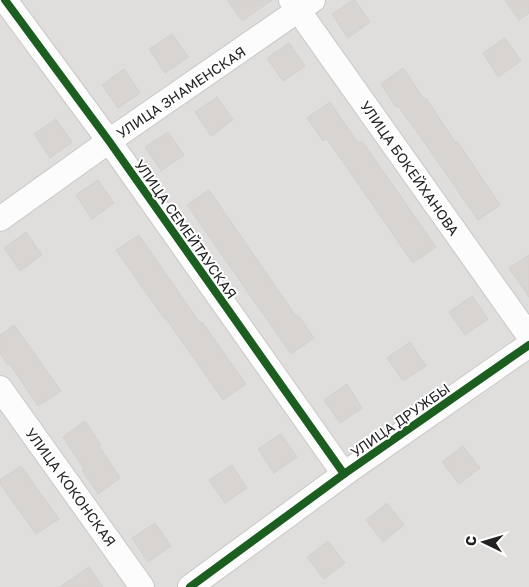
<svg xmlns="http://www.w3.org/2000/svg" width="529" height="587" viewBox="0 0 529 587" font-family="'Golos Text',sans-serif">
<style>
.residential{fill:#dfdedc}
.building{fill:#d7d4d2;stroke:#d3d0cc}
.lines{fill:none;stroke-linecap:round;stroke-linejoin:round}
.minor-casing{stroke:#c9c8c7;stroke-width:26}
.minor{stroke:#fdfcfc;stroke-width:24}
.cycleway-casing{stroke:#fff;stroke-width:11}
.cycleway{stroke:#1b5e20;stroke-width:8}
.labels{text-anchor:middle;dominant-baseline:central;stroke-width:4;stroke-linejoin:round;paint-order:stroke}
.street-label{font-size:14px;fill:#222;stroke:#fff}
</style>
<rect width="100%" height="100%" fill="#f0eeeb"/>
<!-- residential -->
<rect class="residential" x="0" y="0" width="529" height="587"/>
<!-- building -->
<g class="building">
<path d="M227,0h45l-30,21z"/>
<path d="M353,0h2l15,22 -22,16 -16,-24z"/>
<path d="M505,0h24v13l-10,7z"/>
<path d="M172,34l16,23 -23,16 -16,-24z"/>
<path d="M505,38l16,23 -23,16 -15,-24z"/>
<path d="M289,43l16,23 -22,15 -16,-23z"/>
<path d="M403,68l21,31 2,-1 29,44 2,-1 43,64 -22,15 -58,-84 -22,-30 -2,1 -15,-23z"/>
<path d="M124,69l16,24 -22,15 -16,-23z"/>
<path d="M217,97l16,23 -22,16 -16,-24z"/>
<path d="M330,102l28,41 4,-2 74,106 -23,16 -86,-124 -4,2 -16,-23z"/>
<path d="M56,119l16,23 -22,16 -16,-24z"/>
<path d="M168,132l16,23 -23,16 -16,-24z"/>
<path d="M98,180l16,23 -22,16 -16,-24z"/>
<path d="M209,190l87,126 2,-1 16,23 -23,16 -104,-149z"/>
<path d="M26,232l16,23 -22,16 -16,-23z"/>
<path d="M139,235l61,88 2,-1 44,62 -23,16 -58,-83 -1,1 -48,-68z"/>
<path d="M529,255v42l-20,-29z"/>
<path d="M472,296l16,23 -23,16 -16,-23z"/>
<path d="M14,325l47,66 -23,15 -29,-43 -2,1 -7,-11v-18z"/>
<path d="M410,342l16,24 -23,15 -16,-23z"/>
<path d="M347,384l15,24 -22,15 -16,-23z"/>
<path d="M85,421l16,24 -2,1 21,32 -22,16 -16,-24 2,-1 -21,-32z"/>
<path d="M281,434l16,23 -23,16 -16,-24z"/>
<path d="M463,446l17,22 -21,16 -17,-22z"/>
<path d="M232,465l15,23 -22,15 -16,-23z"/>
<path d="M21,466l38,53 -23,15 -36,-50v-4z"/>
<path d="M387,503l17,22 -21,17 -17,-22z"/>
<path d="M155,523l16,23 -23,16 -16,-24z"/>
<path d="M328,541l17,22 -21,16 -17,-22z"/>
<path d="M89,567l14,20h-43z"/>
</g>
<g class="lines">
<defs>
<g id="minor">
<path d="M5,0l104,141 235,333"/>
<path d="M291,0l238,336"/>
<path d="M0,219l109,-78 204,-141"/>
<path d="M0,388l142,199"/>
<path d="M190,587l154,-113 185,-129"/>
</g>
</defs>
<!-- minor casing -->
<use href="#minor" class="minor-casing"/>
<!-- minor -->
<use href="#minor" class="minor"/>
<defs>
<g id="cycleway">
<path d="M5,0l104,141 235,333"/>
<path d="M190,587l154,-113 185,-129"/>
</g>
</defs>
<!-- cycleway casing -->
<use href="#cycleway" class="cycleway-casing"/>
<!-- cycleway -->
<use href="#cycleway" class="cycleway"/>
</g>
<g class="labels">
<!-- street labels -->
<g class="street-label">
<text transform="translate(181 92) rotate(-34)">УЛИЦА ЗНАМЕНСКАЯ</text>
<text transform="translate(410 168) rotate(55)">УЛИЦА БОКЕЙХАНОВА</text>
<text transform="translate(186 229) rotate(55)">УЛИЦА СЕМЕЙТАУСКАЯ</text>
<text transform="translate(400 420) rotate(-35)">УЛИЦА ДРУЖБЫ</text>
<text transform="translate(71 487) rotate(54)">УЛИЦА КОКОНСКАЯ</text>
</g>
</g>
<!-- north arrow -->
<g transform="translate(484 542) rotate(275)" stroke="#ffffff" stroke-width="4" paint-order="stroke">
<path d="M0-4L9 19L0 12L-9 19Z" fill="#222222"/>
<text y="-8" font-size="14" font-weight="bold" text-anchor="middle" fill="#222222">С</text>
</g>
</svg>
